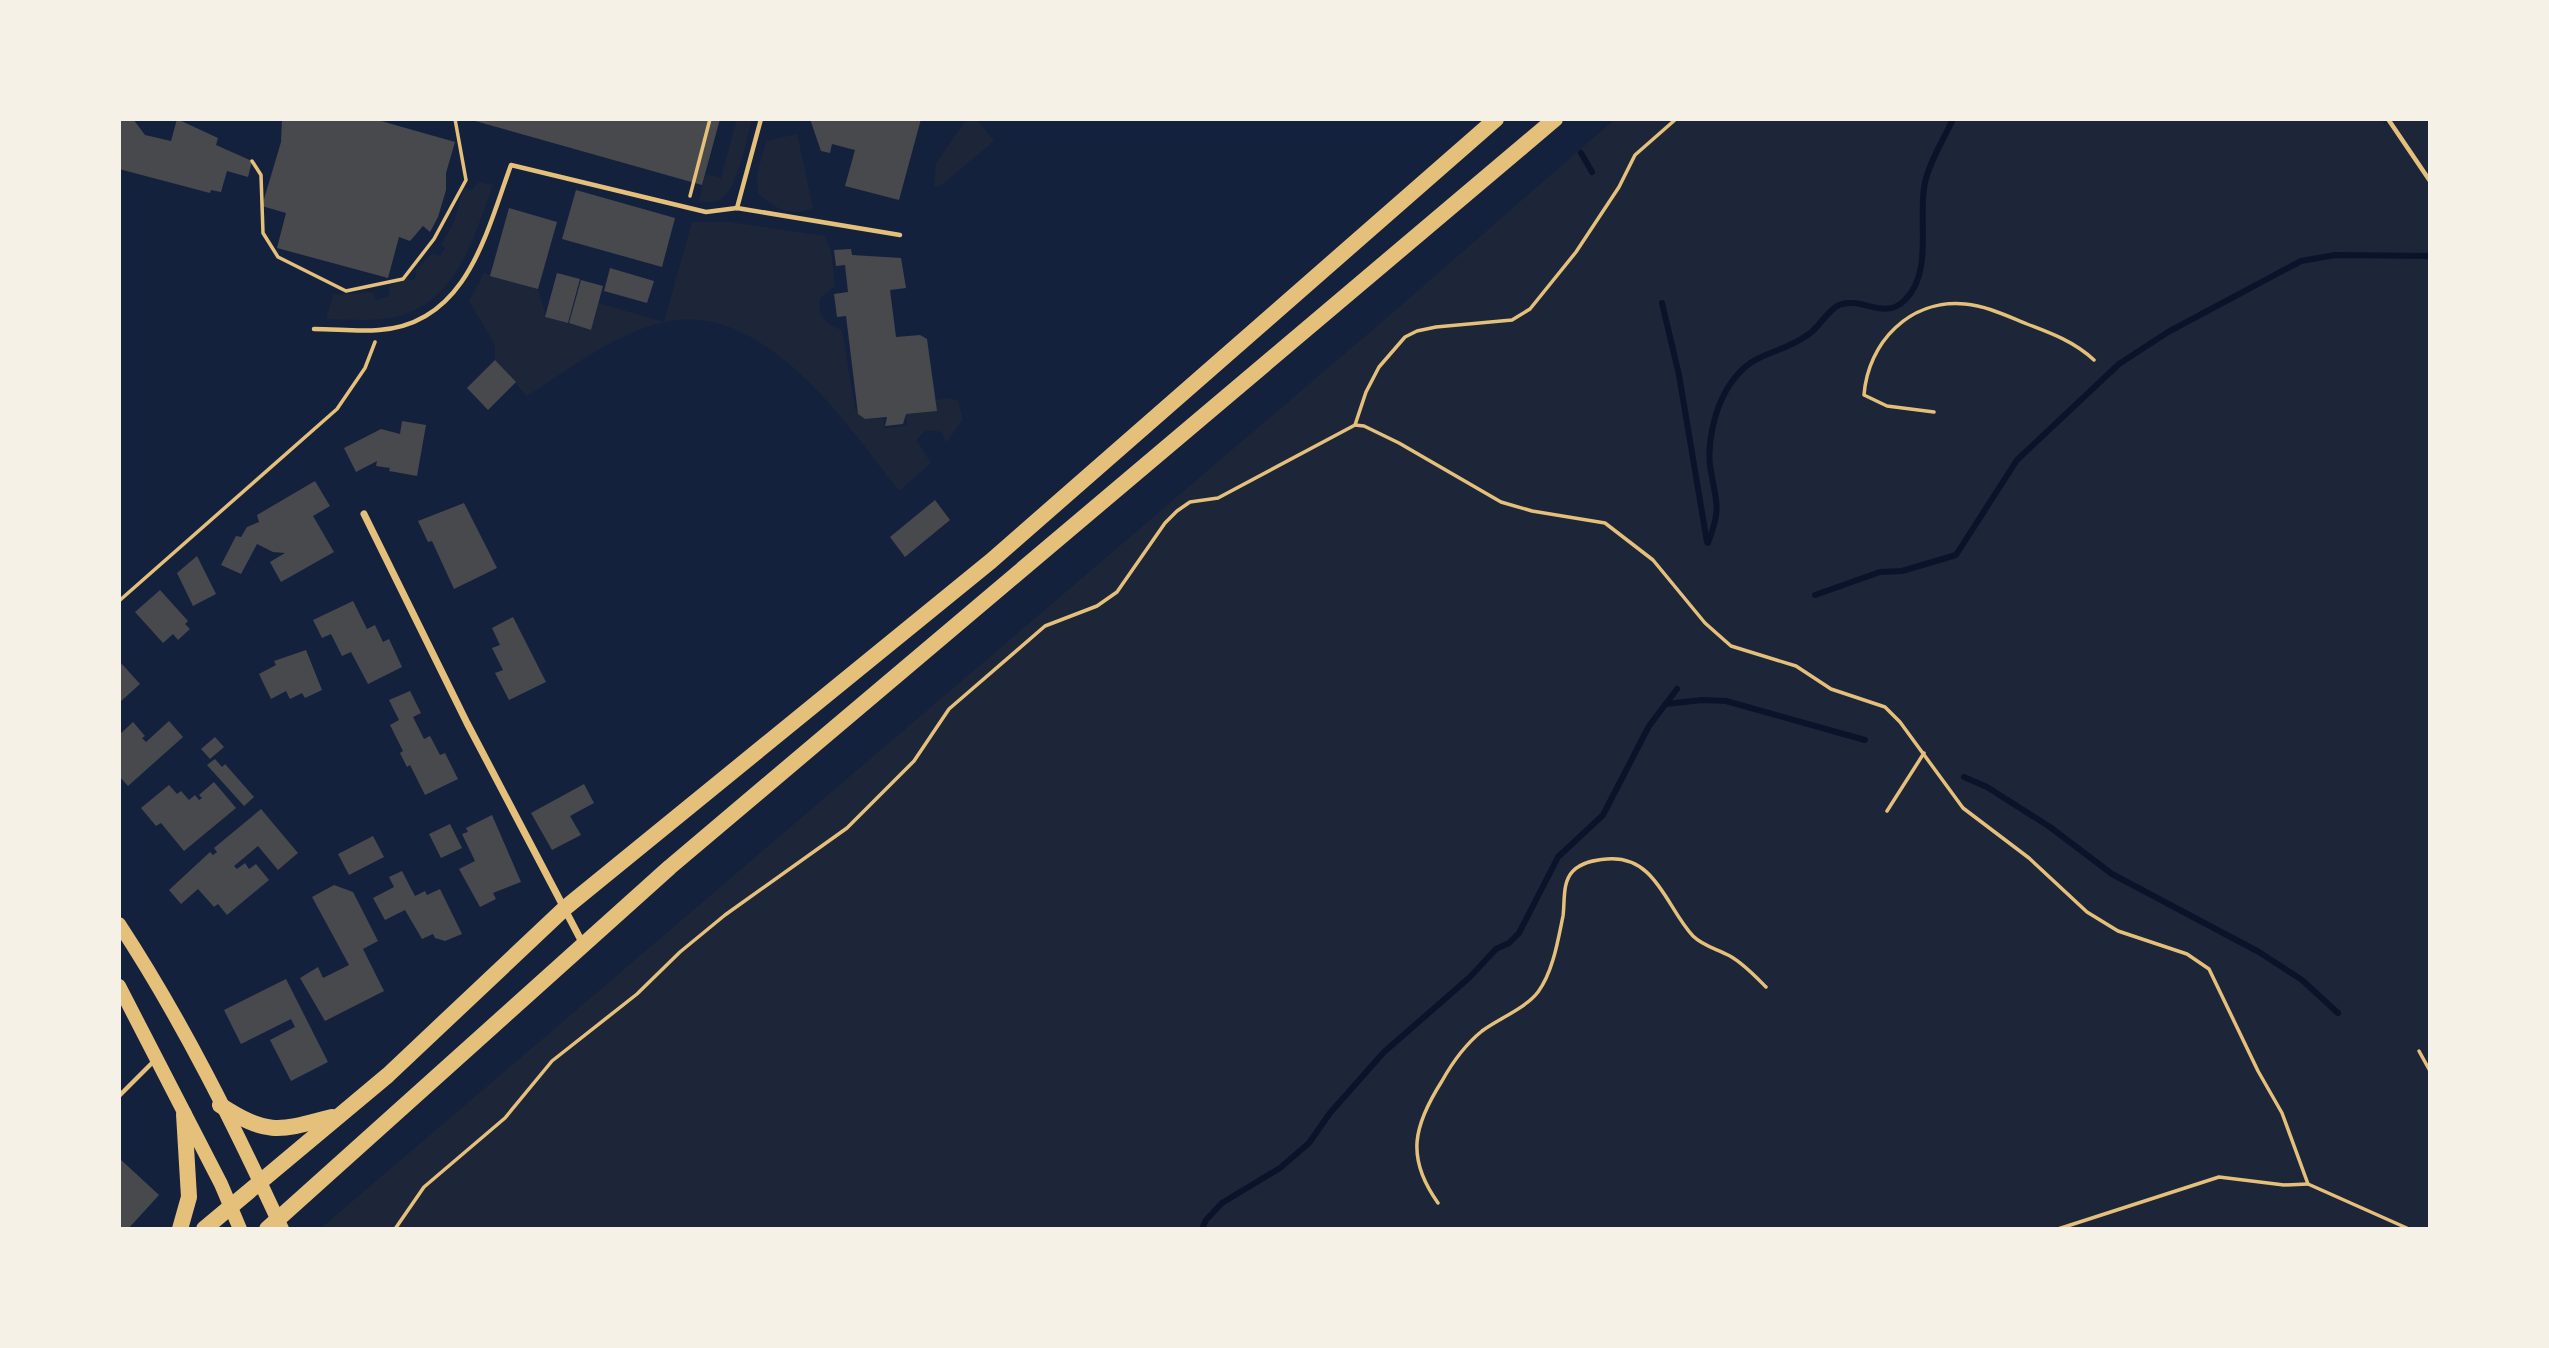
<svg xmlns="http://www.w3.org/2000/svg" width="2549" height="1348" viewBox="0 0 2549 1348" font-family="Roboto,sans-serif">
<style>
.green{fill:#1d2539}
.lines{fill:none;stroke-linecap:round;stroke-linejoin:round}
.stream{stroke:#0b132b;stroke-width:6}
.building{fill:#48494c}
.path{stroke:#e5c07b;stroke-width:3.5}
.service{stroke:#e5c07b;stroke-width:4.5}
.minor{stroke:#e5c07b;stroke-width:7}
.secondary{stroke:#e5c07b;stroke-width:14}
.primary{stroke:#e5c07b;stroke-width:16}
</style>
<rect width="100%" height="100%" fill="#14213d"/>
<!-- green -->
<g class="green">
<path d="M737,119h15c-6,21 -14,75 -35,82 -5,2 -13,1 -18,1l6,-28 16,4z"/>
<path d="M967,119h9l18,22 -55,46 -5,-1 2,-23z"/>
<path d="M1615,119h766l4,6 8,-6h37v1110h-2110l1084,-926z"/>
<path d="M797,134l16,74c-22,9 -39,1 -55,-15l-1,-18 9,-34z"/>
<path d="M479,182l14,3c-19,51 -36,118 -98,132 -21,5 -47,2 -69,2l7,-24 40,-3 3,8 14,-4 -1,-9 18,-10 4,4 6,-5 -2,-5 18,-18 7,3 5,-8 -4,-3 13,-23 10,-36 6,5z"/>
<path d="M692,222h38l95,14 6,14 4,36 -15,12c-3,18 5,26 22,32l13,79 10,10h19v9l23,-2 -1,-12 30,-3 -1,-11 15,-2 8,3 5,18 -17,24 -4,-11 -16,-2 -10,10 15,23 -32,28c-51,-66 -136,-192 -235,-169 -50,12 -95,47 -137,74l-32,-36v-15l-26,-44 15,-28 54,16 8,28 45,13 7,-27 66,19z"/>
</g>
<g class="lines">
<!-- stream -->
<g class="stream">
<path d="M1581,153l11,19"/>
<path d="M1662,303l17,72 28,167"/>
<path d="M1708,543c13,-34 9,-38 3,-71 -5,-25 3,-61 16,-83 25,-41 49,-31 82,-55 11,-8 18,-23 30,-29 22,-9 46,16 66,-5 29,-28 12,-82 20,-118 5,-22 19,-43 28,-63"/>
<path d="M1815,595l65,-23 22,-1 54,-16 61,-95 102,-96 49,-32 133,-71 34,-6 95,1"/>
<path d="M1666,704l36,-4 24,1 139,39"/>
<path d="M1964,777l23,10 63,40 62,47 147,78 43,28 36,33"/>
<path d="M1202,1229l4,-9 16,-17 58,-35 29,-25 21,-30 54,-61 86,-75 26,-28 13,-6 10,-10 39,-76 45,-42 46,-89 28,-37"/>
</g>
</g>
<!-- building -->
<g class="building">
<path d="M119,119h14l12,16 26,6 6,-22 41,19 -2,7 36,16 -4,16 -21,-6 -6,21 -10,-2 -1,3 -91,-24z"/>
<path d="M282,119h92l81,23 -9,31v17l-8,27 -8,15 -7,-6 -13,15 -11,-4 -11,41 -111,-30 9,-35 -24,-7 19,-64z"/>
<path d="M468,119h252l-18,66z"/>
<path d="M810,119h111l-22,81 -54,-14 10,-36 -23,-6 -2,9 -9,-2z"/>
<path d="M576,190l99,28 -13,49 -100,-28z"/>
<path d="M509,208l48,14 -19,67 -48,-13z"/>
<path d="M851,249l1,6 49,3 5,30 -16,2 6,47 24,-2 7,4 10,72 -31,3 -3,10 -18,2 2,-9 -22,2 -7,-5 -12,-98 -9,1 -3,-23 14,-2 -3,-27 -9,1 -2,-16z"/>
<path d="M610,268l44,13 -7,22 -43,-12z"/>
<path d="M557,273l23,6 -12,44 -23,-6z"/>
<path d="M581,280l22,6 -12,44 -22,-7z"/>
<path d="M495,360l21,22 -28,28 -21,-22z"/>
<path d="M402,421l24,4 -9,51 -28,-5 1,-3 -14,-2 1,-5 -21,11 -12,-24 37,-19 19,5z"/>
<path d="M315,481l15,25 -17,10 21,36 -53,30 -11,-20 15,-9 -12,-1 -16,-8 -16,30 -20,-9 15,-29 5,1 6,-10 12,-5 -2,-7z"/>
<path d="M935,500l15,20 -45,37 -15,-20z"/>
<path d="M464,503l33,65 -43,21 -22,-48 -4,1 -10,-21z"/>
<path d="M197,556l19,38 -23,12 -16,-33z"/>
<path d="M160,590l28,31 -3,3 5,5 -12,11 -5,-6 -10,9 -28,-31z"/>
<path d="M353,601l14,28 8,-4 8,17 6,-3 13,28 -34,17 -17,-32 -9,4 -11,-22 -9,4 -9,-18z"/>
<path d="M513,617l33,65 -37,18 -14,-27 8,-3 -11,-22 8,-3 -8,-17z"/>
<path d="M306,650l16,40 -17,8 -3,-5 -12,6 -4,-8 -15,8 -12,-25 17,-9 -2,-4z"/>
<path d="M122,664l18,20 -21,19v-36z"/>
<path d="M410,691l11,22 -8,4 11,22 6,-3 10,19 5,-2 13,26 -33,16 -15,-30 -3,2 -7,-14 3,-2 -13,-26 9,-5 -10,-20z"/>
<path d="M169,721l14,16 -55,49 -9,-10v-41l14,-13 12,14 -3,2 4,4z"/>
<path d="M215,737l9,10 -14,12 -9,-10z"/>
<path d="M215,759l7,8 3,-3 29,33 -10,9 -37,-41z"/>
<path d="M214,782l22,26 -52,43 -23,-28 -5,3 -15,-18 28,-23 8,9 4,-3 8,9 6,-5 4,5 3,-2 -3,-3z"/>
<path d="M584,784l10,19 -24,13 11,19 -29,15 -21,-37z"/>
<path d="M261,809l37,44 -20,17 -20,-24 -24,20 3,3 8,-6 4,6 7,-5 13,16 -42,35 -9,-11 -4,3 -16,-18 -17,15 -12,-14 41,-38 3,3 4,-3 -3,-4z"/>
<path d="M492,815l29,67 -28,11 3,6 -16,8 -21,-38 16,-8 -13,-27 6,-2 -2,-4z"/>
<path d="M450,824l12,24 -21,10 -12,-24z"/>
<path d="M373,836l11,21 -35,18 -11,-21z"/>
<path d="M402,871l13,25 10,-5 2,4 13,-6 22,45 -17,7 -10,-3 -2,-4 -11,5 -17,-29 -20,10 -12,-22 21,-11 -5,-10z"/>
<path d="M334,885l19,7 25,49 -15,8 21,42 -59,30 -25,-43 18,-11 5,11 26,-13 -37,-68z"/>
<path d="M286,979l42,83 -37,19 -21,-41 25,-13 -4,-8 -50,25 -17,-34z"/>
<path d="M119,1158l40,37 -31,34h-9z"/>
</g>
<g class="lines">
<!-- path -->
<g class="path">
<path d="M1676,119l-41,36 -16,32 -43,65 -46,57 -18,11 -76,7 -19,4 -12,6 -26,30 -13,25 -11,33 9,1 35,17 102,59 31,9 73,12 48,37 52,63 26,23 65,20 35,23 54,18 15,15 63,86 66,50 58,54 31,19 69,23 22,15 49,102 24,42 26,71 101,45"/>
<path d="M252,161l9,14 2,58 15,24 68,34 57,-12 31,-40 32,-59 -11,-61"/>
<path d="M690,196l20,-77"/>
<path d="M1934,412l-47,-6 -23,-11c4,-53 46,-96 101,-91 22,2 42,12 62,20 24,9 48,18 67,36"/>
<path d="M119,601l218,-192 28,-41 10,-26"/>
<path d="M1887,811l37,-58"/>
<path d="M2419,1051l11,20"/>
<path d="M1438,1203c-33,-46 -24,-78 4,-122 10,-18 24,-37 40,-50 16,-12 44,-23 56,-39 15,-20 20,-52 25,-76 2,-14 -1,-34 10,-45 9,-9 22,-11 34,-12 49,-4 59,48 86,77 10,10 24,13 37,20 14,8 25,20 36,31"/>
<path d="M395,1229l29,-42 81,-69 47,-57 85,-67 43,-42 45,-37 122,-87 67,-67 35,-52 96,-83 52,-20 20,-14 48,-69 12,-12 13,-9 28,-4 137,-73"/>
<path d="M2058,1229l161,-52 65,8 24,-1"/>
</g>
<!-- service -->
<g class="service">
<path d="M2388,119l42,62"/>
<path d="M737,208l24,-89"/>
<path d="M314,329c22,0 44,3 65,1 88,-6 107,-97 132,-165l195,47 31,-4 163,27"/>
<path d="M119,1096l36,-36"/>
</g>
<!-- minor -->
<path class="minor" d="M364,514l103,209 116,221"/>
<!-- secondary -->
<g class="secondary">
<path d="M119,924c63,96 115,201 163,305"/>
<path d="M119,986l102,198 19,45"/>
</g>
<!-- primary -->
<g class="primary">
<path d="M220,1105c48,31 59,26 112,12"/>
<path d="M180,1229l9,-32 -5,-83"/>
<path d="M204,1229l184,-154 177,-167 426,-347 505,-442"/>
<path d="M267,1229l403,-362 885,-748"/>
</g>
</g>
<!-- border -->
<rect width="2549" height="1348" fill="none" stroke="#f6f1e7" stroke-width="242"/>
</svg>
